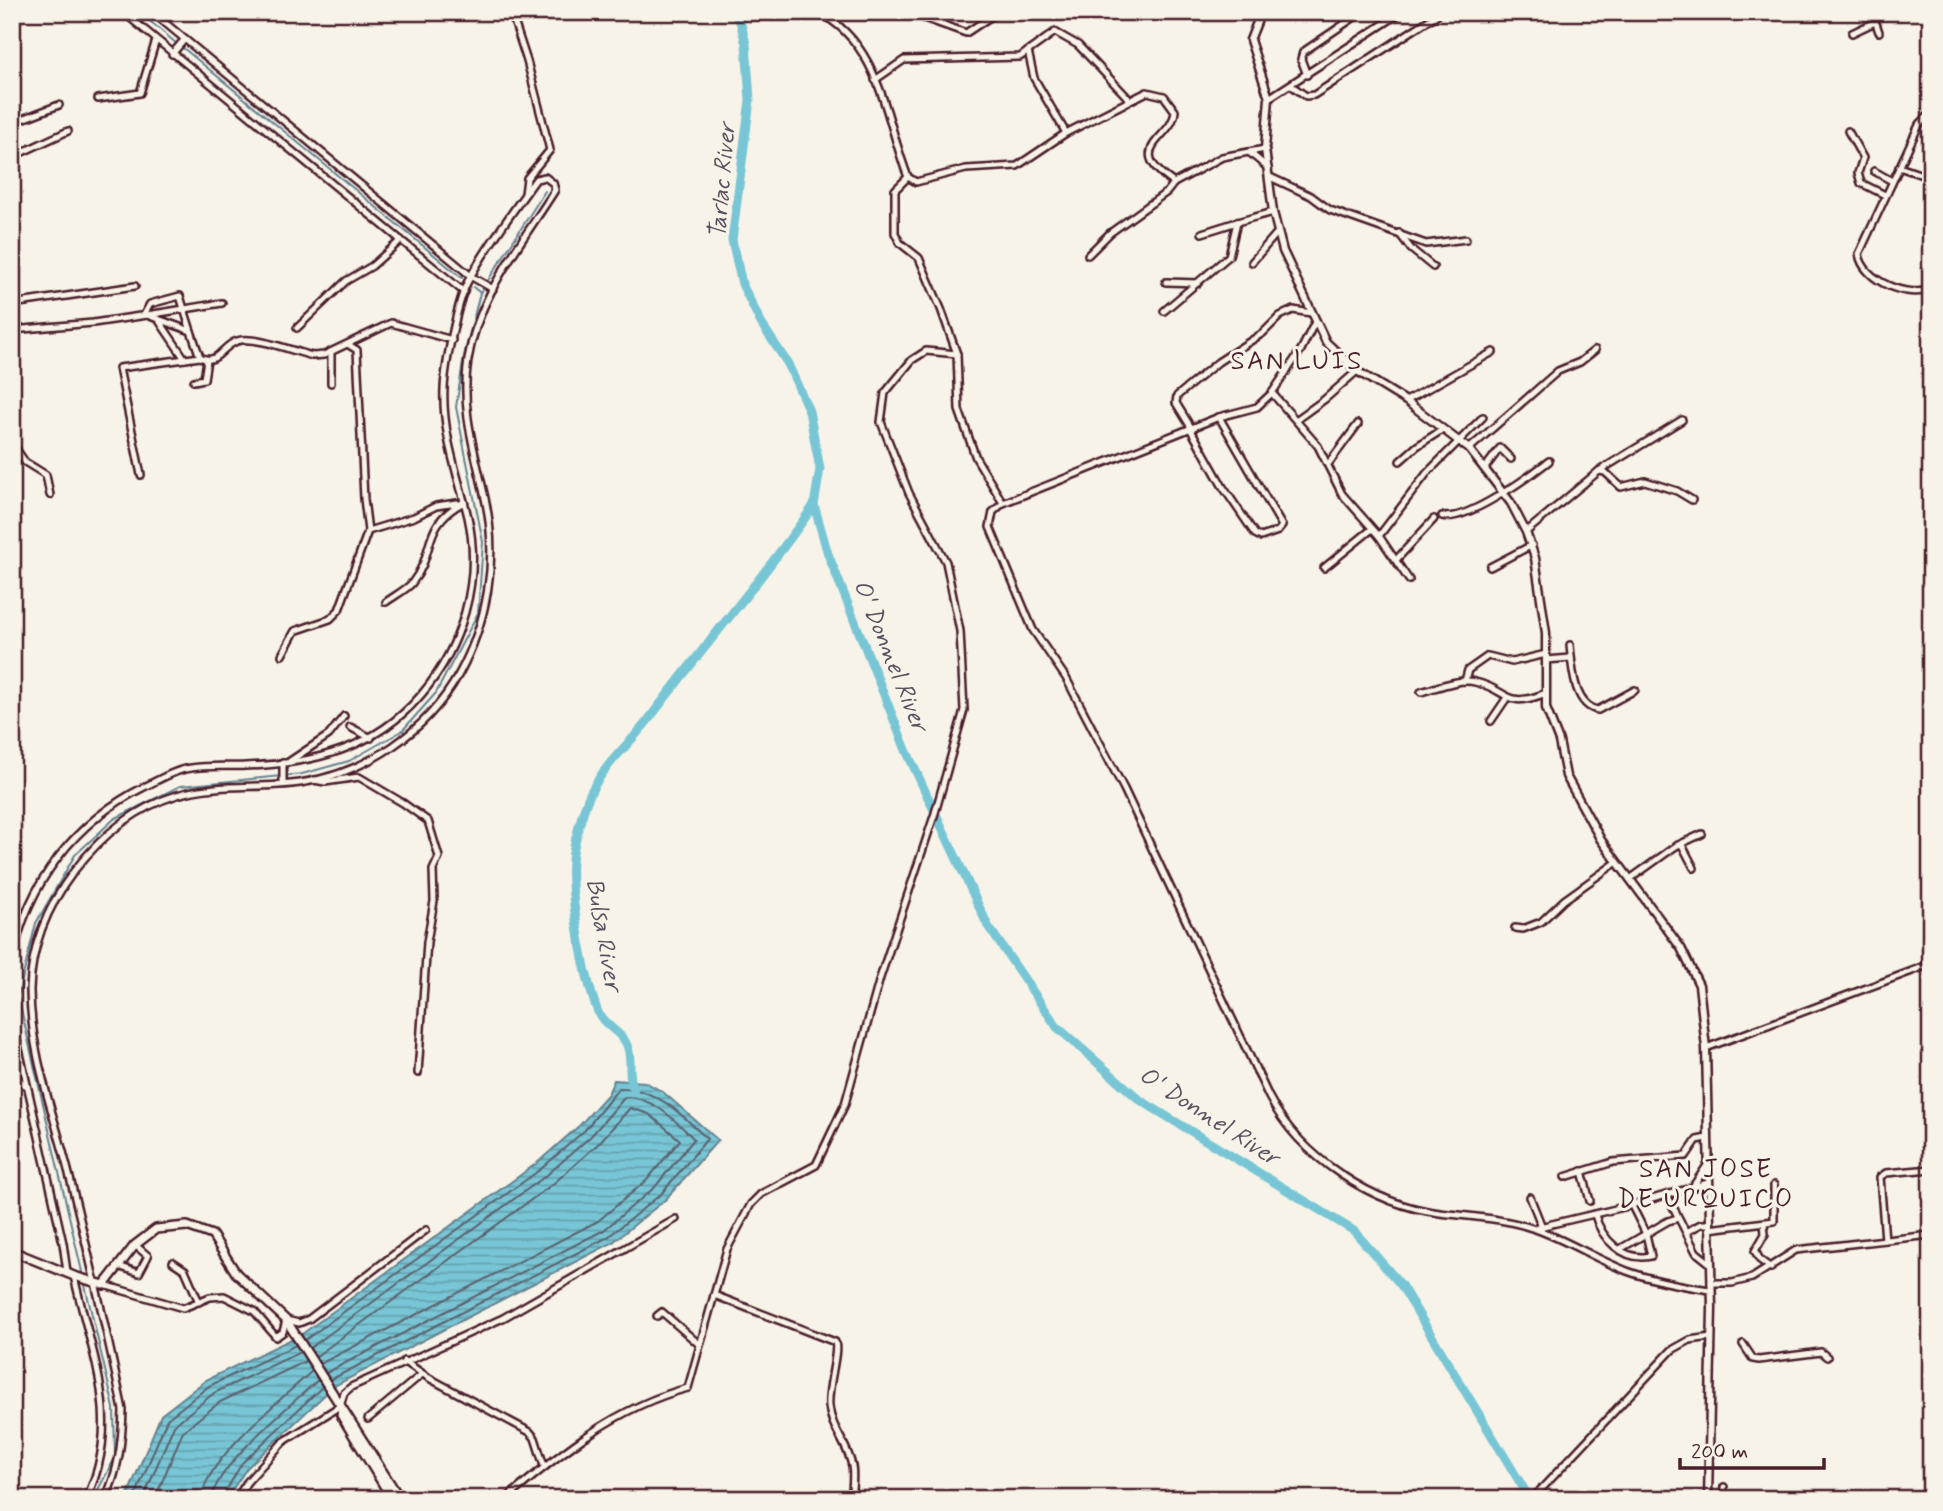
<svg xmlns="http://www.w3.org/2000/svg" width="1943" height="1511" viewBox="0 0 1943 1511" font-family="Mynerve,sans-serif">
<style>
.water{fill:url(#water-rules);stroke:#668391;stroke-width:2}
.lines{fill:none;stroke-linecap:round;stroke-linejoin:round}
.shore{stroke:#5c626f;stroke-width:2}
.stream{stroke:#668391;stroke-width:2}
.river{stroke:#78c6d5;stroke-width:9}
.minor-casing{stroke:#4a1f2b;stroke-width:10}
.tertiary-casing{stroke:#4a1f2b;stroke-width:11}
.secondary-casing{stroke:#4a1f2b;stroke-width:12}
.minor{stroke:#f7f3e8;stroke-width:5}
.tertiary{stroke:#f7f3e8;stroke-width:6}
.secondary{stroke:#f7f3e8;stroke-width:7}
.labels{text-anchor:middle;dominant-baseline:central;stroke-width:6;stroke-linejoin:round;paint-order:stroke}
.water-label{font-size:24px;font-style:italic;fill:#58515e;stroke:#f7f3e8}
.quarter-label{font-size:26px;letter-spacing:2px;fill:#4a1f2b;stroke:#f7f3e8}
</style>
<defs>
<pattern id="water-rules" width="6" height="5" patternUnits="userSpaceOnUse" patternTransform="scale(1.75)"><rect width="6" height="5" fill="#78c6d5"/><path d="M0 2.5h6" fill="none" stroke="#64a0ad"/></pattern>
</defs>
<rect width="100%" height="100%" fill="#f7f3e8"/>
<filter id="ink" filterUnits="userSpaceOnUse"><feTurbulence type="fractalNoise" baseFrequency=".0143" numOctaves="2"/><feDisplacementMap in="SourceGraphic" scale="14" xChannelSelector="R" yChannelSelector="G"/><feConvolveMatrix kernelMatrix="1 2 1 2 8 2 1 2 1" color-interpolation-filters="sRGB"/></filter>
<g filter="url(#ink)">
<!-- water -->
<path class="water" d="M614,1080l31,2 18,10 55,48 -52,59 -54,44 -278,143 -87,82 -21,31h-100l35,-84 45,-35 96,-46 235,-171 43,-38 28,-31z"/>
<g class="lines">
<!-- shore -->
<g class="shore">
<path d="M305,1340l236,-171 44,-39 34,-42c37,0 63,26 88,51l-46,55 -53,43 -278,143"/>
<path d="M310,1348l237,-173 44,-39 34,-39c27,-1 51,24 69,42l-39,48 -51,43 -278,143"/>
<path d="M315,1357l238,-173 45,-40 32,-36 19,6 31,26 -33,40 -49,41 -278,143"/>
<path d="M134,1499l33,-80 42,-33 87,-41"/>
<path d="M143,1499l31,-74 40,-32 86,-41"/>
<path d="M155,1499l28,-68 37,-29 86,-41"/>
<path d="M202,1499c1,-38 82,-102 110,-128"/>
<path d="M212,1499c2,-32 81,-96 106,-119"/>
<path d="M221,1499l21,-36 80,-76"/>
</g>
<!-- stream -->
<g class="stream">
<path d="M139,12l38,32"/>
<path d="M182,47l280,231"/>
<path d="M473,287l6,5"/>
<path d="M83,1276l-65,-280 18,-73 39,-68 39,-36 66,-33 122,-12 47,-13 53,-30 34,-38 42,-80 5,-71 -27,-135 8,-51 16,-63 65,-102"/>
<path d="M84,1281l30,127 1,50 -22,41"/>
</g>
<!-- river -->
<g class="river">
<path d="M732,12l8,9 6,23 4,56 -18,140 10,44 19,39 27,41 21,47 11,58 -6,36 14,49 78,196 82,176 69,101 83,73 214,131 47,54 129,214"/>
<path d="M634,1089c-8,-15 0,-31 -8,-46 -6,-12 -23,-18 -28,-31 -13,-32 -29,-117 -26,-151 1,-16 11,-52 18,-67 15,-32 42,-51 62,-79 53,-71 112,-137 162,-210"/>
</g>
<defs>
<g id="minor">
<path d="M123,12l341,280"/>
<path d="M152,12l320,265 21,12"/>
<path d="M415,12l1,2"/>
<path d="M511,12l16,49 23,89 -23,28 -2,16"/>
<path d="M818,12c63,32 67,107 90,165l8,5 50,-13 51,-3 49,-33 81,-41 17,4 11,15c-2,29 -54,36 -1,72l48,-26 43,-8"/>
<path d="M907,12l59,21 27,-18"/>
<path d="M1872,12l7,20"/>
<path d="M1852,33l23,-11"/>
<path d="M1028,51l6,27 32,55"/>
<path d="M172,54l12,-14"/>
<path d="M1307,75l-6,-16 2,-7 59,-40"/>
<path d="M875,80l29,-20 116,-3 35,-25 23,13 52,55"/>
<path d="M1292,86l14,10 8,-1 127,-83"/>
<path d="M1269,98l133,-86"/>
<path d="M98,99l42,-6 16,-53"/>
<path d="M1931,113l-12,12 -60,129c4,27 49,45 72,35"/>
<path d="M12,123l47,-18"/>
<path d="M1848,131l15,27 -5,15 3,10 24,12"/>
<path d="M1249,152l19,16"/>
<path d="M12,157l56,-26"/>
<path d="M1899,167l32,11"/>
<path d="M1874,171l18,10"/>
<path d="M908,177l-13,13v43l5,10 19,15 22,51 16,45 2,56 17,48 27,45"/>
<path d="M1270,177l41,19 19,14 96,34 40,-5"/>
<path d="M1202,233l35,-11"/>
<path d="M1399,233l12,16 22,18"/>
<path d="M1088,255l22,-22 57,-41 7,-9"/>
<path d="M1252,262l25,-29"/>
<path d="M1166,282l32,1"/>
<path d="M12,304l123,-18"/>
<path d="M1164,311l65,-55 8,-34 36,-10"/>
<path d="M144,315l6,-11 30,-8 11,35"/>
<path d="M147,315l75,-12"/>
<path d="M160,322l25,37"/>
<path d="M1315,322l-14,28 -29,43 -15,14 -38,10 -216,86 -10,9 -3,15 43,103 33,48 58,111 145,308c31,60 104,108 171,116 33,4 63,5 95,16 32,11 60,30 92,42 27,10 56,15 83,19"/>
<path d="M297,328l49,-47 26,-15 29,-26"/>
<path d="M12,330l81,-7 54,-8 44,16 9,26c18,9 21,-11 37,-16 17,-6 58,11 76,15l11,-1 67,-32 61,17"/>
<path d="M331,352v31"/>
<path d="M194,381l10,-2 3,-19"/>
<path d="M1272,393l46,53 24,48 37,42 30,44"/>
<path d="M1406,401l87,-49"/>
<path d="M1296,420l29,-21 32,-28"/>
<path d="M1192,429l-16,-26 1,-7 41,-34 45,-29 17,-17 13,-6 18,3"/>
<path d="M1191,430l32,57 32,47 6,3 17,-6 4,-5 -63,-109"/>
<path d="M12,443l13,19 21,13 4,20"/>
<path d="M1469,449l89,-78 22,-9 15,-12"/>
<path d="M1400,461l17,-15 25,-16"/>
<path d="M1329,463l29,-39"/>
<path d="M1485,468l15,-20 11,11"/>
<path d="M1599,471l83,-51"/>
<path d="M141,475l-22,-107 81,-11"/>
<path d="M1442,516c23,7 88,-40 107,-55"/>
<path d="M368,531l46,-14 22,-11 21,-3"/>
<path d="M1526,532l73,-61 6,1 16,15 24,-6 32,10 15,9"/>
<path d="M1379,536l48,-63 56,-56"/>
<path d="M1396,560l38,-41"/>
<path d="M1490,567l42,-22"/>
<path d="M1324,568l48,-39"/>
<path d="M386,602c8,-6 20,-12 26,-19 25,-32 8,-58 52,-81"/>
<path d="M1570,645c2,20 3,61 28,65l37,-20"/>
<path d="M282,655l13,-24 35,-12 9,-9 29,-79 -4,-32 -7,-149 -8,-5"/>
<path d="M1546,660l25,-2"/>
<path d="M1465,681l3,-11 20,-14 24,6 34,-8"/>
<path d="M1421,692c15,-4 38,-14 54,-10 35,8 29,28 71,11"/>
<path d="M1491,721l15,-22"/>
<path d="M350,727l21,11"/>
<path d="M290,761l39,-26 15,-19"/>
<path d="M283,763v21"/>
<path d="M314,780l11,2 34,-5 44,26 25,18 11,36 -6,13 1,31 -7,41 -9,131"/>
<path d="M1682,845l12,23"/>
<path d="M1630,879l46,-33 26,-12"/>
<path d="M1515,928l8,1 18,-7 23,-22 53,-38"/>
<path d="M12,961c15,-78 63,-140 134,-175 14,-7 29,-16 45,-18 18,-3 36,-1 54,-2 68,-2 130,-17 176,-71 41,-48 61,-115 47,-178 -10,-42 -26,-83 -24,-128 1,-24 13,-85 23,-106 16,-31 48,-75 69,-104l9,-2 8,6 2,7c-34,54 -77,105 -87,170 -8,50 8,95 18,143 12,58 1,120 -27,171 -33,59 -93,99 -159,109 -41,6 -84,0 -123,12 -43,13 -76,41 -103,76 -27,36 -43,74 -44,119 0,64 25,127 40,188 19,77 37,154 53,232 -1,32 -4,60 -18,89"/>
<path d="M12,1018l51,225 4,29"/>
<path d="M1706,1048l225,-84"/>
<path d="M12,1079h6l7,6"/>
<path d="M1582,1171l8,30"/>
<path d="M1565,1177l48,-15 73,-6 11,-16 10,-2"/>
<path d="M1694,1185l14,-21"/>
<path d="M1667,1195l29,57 15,12"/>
<path d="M1530,1197l12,30"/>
<path d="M1595,1215c6,23 28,47 56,41l-5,-22 -15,-30"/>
<path d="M1764,1223l1,11 -10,17 5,9 11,8"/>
<path d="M1535,1228l89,-21 84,-24"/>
<path d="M1709,1229l65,-8v-36"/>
<path d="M1686,1232l15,-8h8"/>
<path d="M1885,1240l-5,-63 6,-4 45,-4"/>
<path d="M1620,1249l48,-28 10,-3"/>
<path d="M173,1262l12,8 14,32"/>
<path d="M118,1266l21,7 9,-17 -13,-11"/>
<path d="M74,1276c17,78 50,146 12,223"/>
<path d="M1711,1283h21l20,-5 44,-28 135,-15"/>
<path d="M104,1285l79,23 27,-11 14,-1 30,15 22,26 7,-5 3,-12 13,3 10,-4 117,-89"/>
<path d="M714,1295l121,47c4,10 -8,46 -6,64 2,23 19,38 23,60 2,10 0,23 -1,33"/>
<path d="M657,1316l5,-4 38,33"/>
<path d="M1743,1344l10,15 6,1 62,-8 6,5"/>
<path d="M404,1361l25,17 101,54 5,6 9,28"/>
<path d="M368,1419l54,-45"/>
<path d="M12,1493l14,6"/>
<path d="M236,1499l11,-17 36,-40 57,-36 4,-13 7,-6 152,-69 173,-99"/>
<path d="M506,1499c54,-46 112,-93 182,-111l39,-139 24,-45 10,-10 55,-29 29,-61 35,-126 55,-165 29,-103 -4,-79 -14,-69 -37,-69 -28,-71 4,-29 27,-33 14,-9 31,3"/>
<path d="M1532,1499l140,-149 18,-10 21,-3"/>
<path d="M1723,1499l1,-12"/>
</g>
<path id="tertiary" d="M1261,12l-11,28 19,58 -4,51 8,63 10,39 43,91 31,29 49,30 63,48 42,54 15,29 9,26 11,75v75l13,33 7,35 35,64 80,108 18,37 7,63 6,260 -4,191"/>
<g id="secondary">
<path d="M12,1251l62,25 30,9 31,-40 21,-16 31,-3 25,9 24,38 50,47 114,179"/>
<path d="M342,1410l-1,5 51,84"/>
</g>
</defs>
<!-- minor casing -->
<use href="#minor" class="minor-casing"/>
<!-- tertiary casing -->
<use href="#tertiary" class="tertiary-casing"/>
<!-- secondary casing -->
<use href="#secondary" class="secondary-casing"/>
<!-- minor -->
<use href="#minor" class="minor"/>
<!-- tertiary -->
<use href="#tertiary" class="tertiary"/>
<!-- secondary -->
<use href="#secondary" class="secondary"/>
</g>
</g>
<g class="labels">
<!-- water labels -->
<g class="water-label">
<text transform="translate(723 181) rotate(-85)">Tarlac River</text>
<text transform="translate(890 656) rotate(68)">O' Donnel River</text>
<text transform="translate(603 935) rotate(80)">Bulsa River</text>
<text transform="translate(1209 1117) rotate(33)">O' Donnel River</text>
</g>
<!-- quarter labels -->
<g class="quarter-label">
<text x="1297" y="362">SAN LUIS</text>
<text x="1706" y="1170">SAN JOSE<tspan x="1706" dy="30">DE URQUICO</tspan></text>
</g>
</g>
<!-- margin -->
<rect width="1943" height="1511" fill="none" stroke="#f7f3e8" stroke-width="42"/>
<rect x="21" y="21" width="1901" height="1469" fill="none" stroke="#4a1f2b" stroke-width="2.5" filter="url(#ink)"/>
<!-- scale -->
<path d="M1680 1458v10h144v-10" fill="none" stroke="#4a1f2b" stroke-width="3.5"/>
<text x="1691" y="1458" font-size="21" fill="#4a1f2b" stroke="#f7f3e8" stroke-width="5" paint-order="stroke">200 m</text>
</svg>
